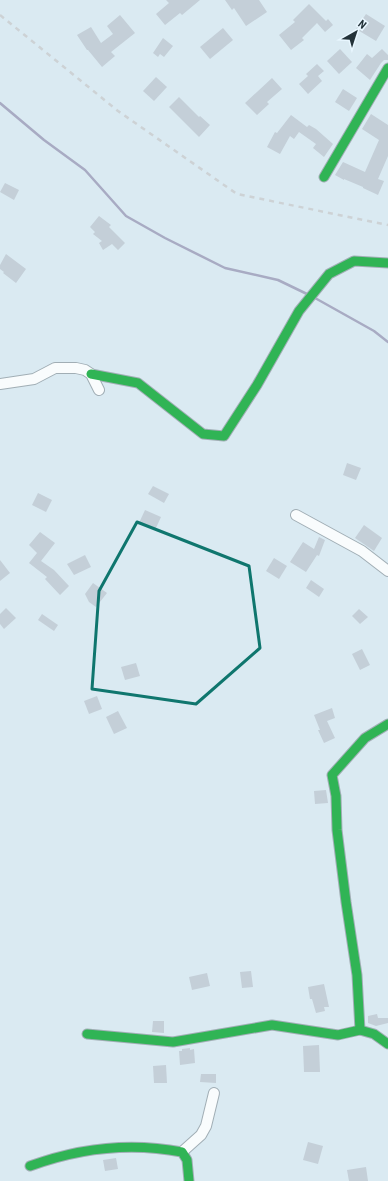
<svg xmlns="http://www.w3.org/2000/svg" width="388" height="1181" viewBox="0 0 388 1181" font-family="'Roboto Condensed',sans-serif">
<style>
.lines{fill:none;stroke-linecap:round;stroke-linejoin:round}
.stream{stroke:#a8abc3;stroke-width:2.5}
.building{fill:#c4cfd8}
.street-casing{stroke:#a1aeb5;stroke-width:12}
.fast-casing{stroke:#a1aeb5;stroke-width:11}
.street{stroke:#f9fcfd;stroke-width:10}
.fast{stroke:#30b455;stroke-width:9}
.rail{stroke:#cdd2d5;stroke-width:2.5;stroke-dasharray:5 5;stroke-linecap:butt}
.marked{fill:none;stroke:#0f766e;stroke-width:3;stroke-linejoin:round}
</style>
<rect width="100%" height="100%" fill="#daeaf2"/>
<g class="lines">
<!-- stream -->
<g class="stream">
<path d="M0,103l44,37 41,30 41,46 39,22 60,30 53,12 29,14"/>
<path d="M315,298l59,33 14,11"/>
</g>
</g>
<!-- building -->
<g class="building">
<path d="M166,0h34l-18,15 -2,-2 -15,12 -9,-11 13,-11z"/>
<path d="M225,0h34l8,12 -21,14 -12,-18 -2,2z"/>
<path d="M309,4l17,17 2,-2 5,6 -8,7 -8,-9 -15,15 2,2 -13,10 -12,-15 16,-13 -2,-2z"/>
<path d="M366,14l19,12 -9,15 -20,-12z"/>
<path d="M120,15l15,18 -24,19 4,4 -13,11 -14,-17h-1l-10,-15 14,-8 10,16 12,-9 -6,-8z"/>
<path d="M223,28l10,12 -23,19 -10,-12z"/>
<path d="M163,38l10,8 -9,11 -4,-3 -2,3 -5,-4z"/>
<path d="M340,49l12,13 -13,12 -12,-13z"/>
<path d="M382,49l6,6v5h-4l-3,3 -11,17 -14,-12 11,-14 5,4z"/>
<path d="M317,64l7,7 -6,5 4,5 -14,13 -9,-10 9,-8 -2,-2z"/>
<path d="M156,77l11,10 -13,14 -11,-10z"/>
<path d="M272,78l10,11 -15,13 2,2 -12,11 -12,-12z"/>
<path d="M343,89l14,9 -8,13 -14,-9z"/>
<path d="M179,97l20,20 1,-1 10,9 -11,12 -30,-30z"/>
<path d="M371,114l17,11v31l-10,23 6,2 -6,14 -15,-7v-1l-19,-8v1l-9,-5 8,-13 22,10 14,-32 -17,-11z"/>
<path d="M291,115l16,12 2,-2 7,4 17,15 -9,13 -11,-9 3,-4 -17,-12 -5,7 -4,-3 -10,18 -13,-7 8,-15 2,1z"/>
<path d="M5,183l14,7 -5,10 -14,-8z"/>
<path d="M99,216l12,9 -2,2 16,16 -7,7 -6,-6 -9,6 -4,-7 3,-2 -9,-7 2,-2 -5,-5z"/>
<path d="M6,254l20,15 -10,14 -13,-10 1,-1 -4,-3v-4z"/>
<path d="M347,463l14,5 -5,12 -13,-5z"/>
<path d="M153,486l16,8 -5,9 -16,-9z"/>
<path d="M38,493l14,7 -6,12 -14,-7z"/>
<path d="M145,510l16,7 -6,13 -16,-7z"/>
<path d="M364,525l18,13 -8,13 -19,-13z"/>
<path d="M40,532l15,11 -14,18 13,9 15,16 -9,9 -15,-16 2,-2 -18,-14 8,-10 -8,-8z"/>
<path d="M319,537l6,3 -6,16 -2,-1 -11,17 -16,-10 13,-20 11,7z"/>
<path d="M85,555l6,12 -17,8 -7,-11z"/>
<path d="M274,558l13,8 -8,13 -13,-8z"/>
<path d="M0,560l10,13 -10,8z"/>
<path d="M311,580l13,9 -5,8 -13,-9z"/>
<path d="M93,583l14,10 -11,14 -7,-5 -4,-8z"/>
<path d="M6,608l10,10 -12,11 -4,-5v-10z"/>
<path d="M359,609l9,8 -8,7 -8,-8z"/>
<path d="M42,614l16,11 -4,6 -16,-11z"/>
<path d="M362,649l8,16 -10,5 -8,-16z"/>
<path d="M136,663l4,13 -15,4 -4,-13z"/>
<path d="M97,696l5,13 -13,5 -5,-13z"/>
<path d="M332,708l3,10 -8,3 8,17 -11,5 -6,-13h2l-6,-15z"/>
<path d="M118,711l9,17 -13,6 -8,-17z"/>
<path d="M326,790l2,13 -13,1 -1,-13z"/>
<path d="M251,971l2,16 -11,1 -2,-16z"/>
<path d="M207,973l3,13 -18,4 -3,-13z"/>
<path d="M324,984l5,23h-5l1,4 -9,2 -4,-14h-2l-2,-12z"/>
<path d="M377,1014l1,4h10v5l-12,3 -8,-3v-7z"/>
<path d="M153,1021h11v12l-12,-1z"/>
<path d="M319,1045l1,27h-16l-1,-26z"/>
<path d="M190,1048v2l4,-1 1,14 -15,2 -1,-14h3v-2z"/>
<path d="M166,1065l1,18h-13l-1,-17z"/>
<path d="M201,1074h15v9l-16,-1z"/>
<path d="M308,1142l15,4 -5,18 -15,-4z"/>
<path d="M116,1158l2,11 -13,2 -2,-11z"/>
<path d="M366,1167l2,14h-19l-2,-11z"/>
</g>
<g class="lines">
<defs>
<g id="street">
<path d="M0,384l34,-5 21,-11h21l9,2 6,4 8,16"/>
<path d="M296,515l66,36 26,20"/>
<path d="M182,1152l19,-17 5,-9 8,-33"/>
</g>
<g id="fast">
<path d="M324,177l64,-109"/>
<path d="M91,374l47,9 65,51 21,2 33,-51 42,-74 30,-37 25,-13 34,2"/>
<path d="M360,1030l-3,-55 -11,-73 -9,-72 -1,-34 -4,-21 33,-37 23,-14"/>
<path d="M87,1034l86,8 99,-17 66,10 22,-5 14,4 14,10"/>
<path d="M30,1166c49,-18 100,-24 152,-14l5,8 2,21"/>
</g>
</defs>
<!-- street casing -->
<use href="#street" class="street-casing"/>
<!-- fast casing -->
<use href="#fast" class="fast-casing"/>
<!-- street -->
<use href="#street" class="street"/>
<!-- fast -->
<use href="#fast" class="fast"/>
<!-- rail -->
<path class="rail" d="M0,15l118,96 119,83 151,31"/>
</g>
<!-- marked area -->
<path class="marked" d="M137,522l112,44 11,82 -64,56 -104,-15 7,-98z"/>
<!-- north arrow -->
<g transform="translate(356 32) rotate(39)" stroke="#e9f7ff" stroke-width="3" paint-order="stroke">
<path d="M0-3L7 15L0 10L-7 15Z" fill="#233239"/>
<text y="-6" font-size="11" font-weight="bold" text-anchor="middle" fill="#233239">N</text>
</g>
</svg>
